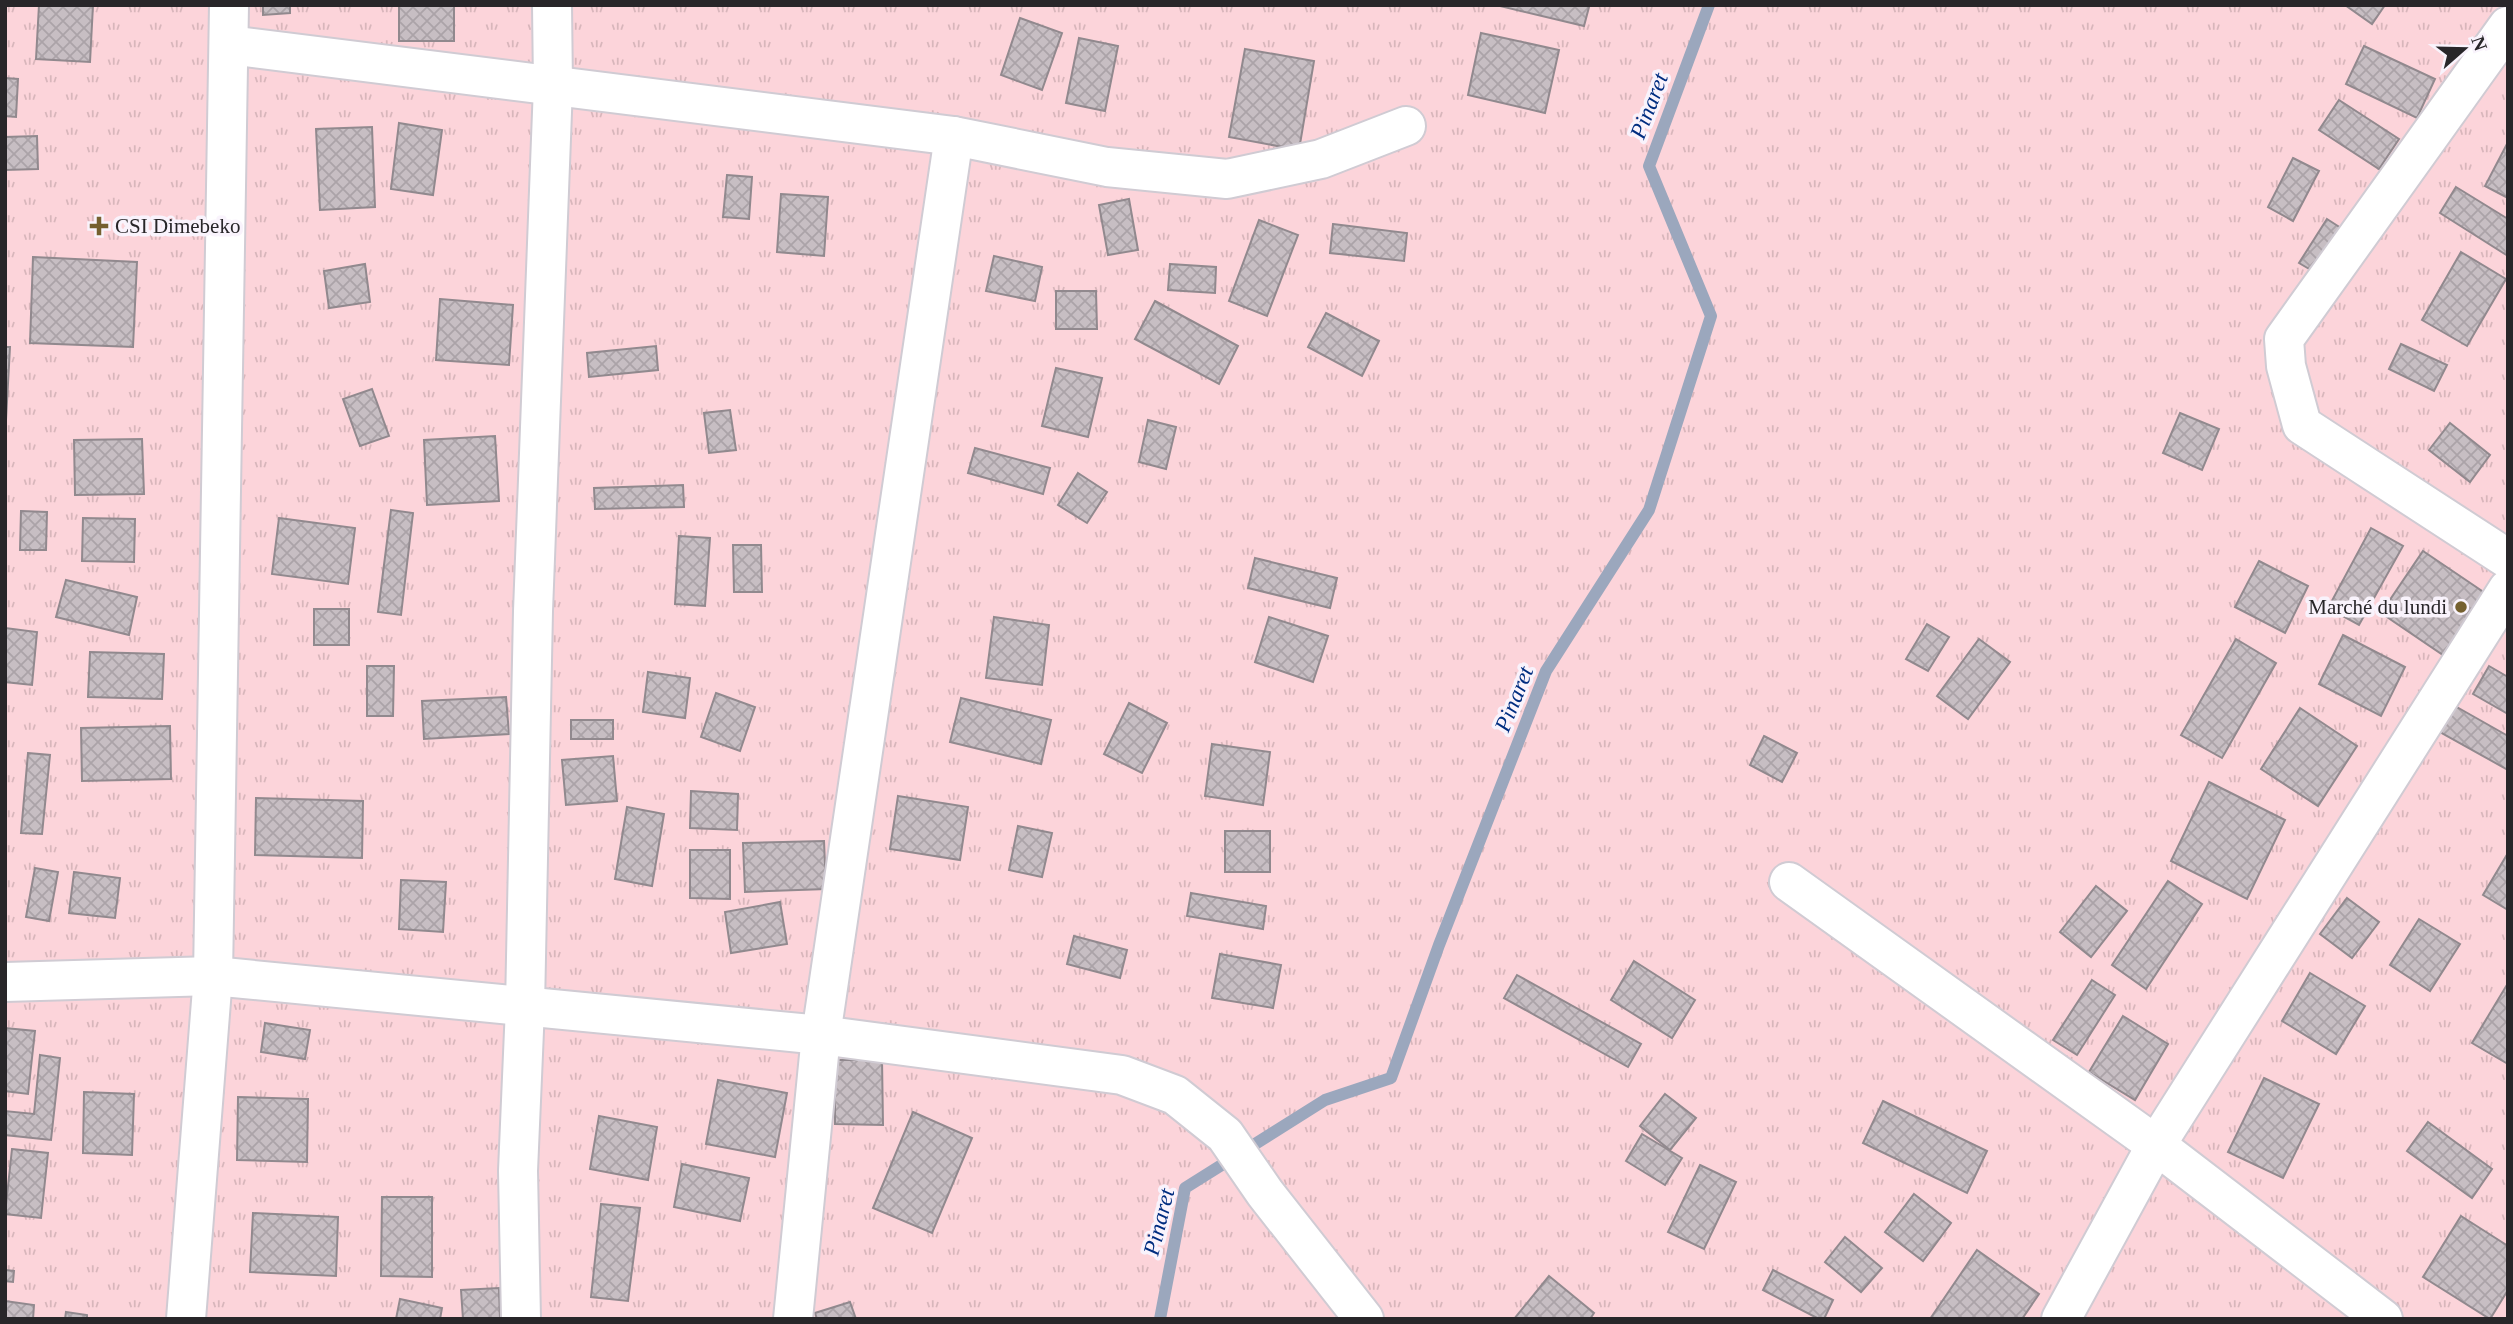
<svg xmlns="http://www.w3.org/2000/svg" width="2513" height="1324" viewBox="0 0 2513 1324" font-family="Georgia,serif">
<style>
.grass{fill:url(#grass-tufts)}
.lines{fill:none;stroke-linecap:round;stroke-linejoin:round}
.stream{stroke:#9ba7bd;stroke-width:12}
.building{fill:url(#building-cross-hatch);stroke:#91898e;stroke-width:2}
.minor-casing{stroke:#d0cbd3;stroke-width:42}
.minor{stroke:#fff;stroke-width:38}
.poi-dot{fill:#75602f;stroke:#f9f3fc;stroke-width:2.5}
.labels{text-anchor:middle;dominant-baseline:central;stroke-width:7;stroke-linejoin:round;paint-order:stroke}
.poi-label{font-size:21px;fill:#282629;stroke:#f9f3fc;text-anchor:start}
.water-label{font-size:23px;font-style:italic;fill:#002d80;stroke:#f9f3fc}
</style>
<defs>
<pattern id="grass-tufts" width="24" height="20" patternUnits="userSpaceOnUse" patternTransform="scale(1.75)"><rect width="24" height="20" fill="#fcd4da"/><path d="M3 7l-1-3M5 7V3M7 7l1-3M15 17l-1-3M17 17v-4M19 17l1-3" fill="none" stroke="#d8b6bb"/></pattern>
<pattern id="building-cross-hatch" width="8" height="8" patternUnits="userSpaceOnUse" patternTransform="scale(1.75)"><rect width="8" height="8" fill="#c7bec3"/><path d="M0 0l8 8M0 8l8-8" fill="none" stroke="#aba3a8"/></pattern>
</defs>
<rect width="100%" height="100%" fill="#f9f3fc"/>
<!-- grass -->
<rect class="grass" x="5" y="5" width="2503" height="1314"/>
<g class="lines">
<!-- stream -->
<path class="stream" d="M1160,1319l25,-131 140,-88 66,-22 48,-133 107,-274 103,-161 62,-194 -62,-150 60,-161"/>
</g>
<!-- building -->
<g class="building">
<path d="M39,5h54l-3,57 -54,-3z"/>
<path d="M263,5h27v8l-27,2z"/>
<rect x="399" y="5" width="55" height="36"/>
<path d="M1496,5h88l5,2 -5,19z"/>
<path d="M2345,5h40l-13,19z"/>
<path d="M1020,18l42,15 -20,57 -41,-15z"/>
<path d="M1481,33l78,17 -14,63 -77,-18z"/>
<path d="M1079,38l39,8 -13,65 -39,-8z"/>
<path d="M2364,46l71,33 -18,39 -71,-34z"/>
<path d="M1245,49l69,12 -15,89 -70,-13z"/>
<path d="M5,78l13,1 -2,38 -11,-1z"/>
<path d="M2339,100l60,39 -20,30 -60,-39z"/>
<path d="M399,123l43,7 -9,65 -42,-6z"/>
<path d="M372,127l3,80 -55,3 -4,-81z"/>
<path d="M37,136l1,33 -33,1v-33z"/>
<path d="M2508,142v56l-23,-12z"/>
<path d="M2293,158l26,13 -26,50 -25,-14z"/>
<path d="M727,175l25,2 -3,42 -26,-2z"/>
<path d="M2456,187l52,32v37l-68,-43z"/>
<path d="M781,194l47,3 -4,59 -47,-4z"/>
<path d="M1129,199l9,51 -30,5 -9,-50z"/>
<path d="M2327,219l17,11 -28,43 -17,-10z"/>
<path d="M1259,220l39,15 -31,81 -38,-15z"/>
<path d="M1333,224l74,9 -3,28 -74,-8z"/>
<path d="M2461,252l45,27 -39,67 -45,-26z"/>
<path d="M994,256l48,11 -7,34 -49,-10z"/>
<path d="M33,257l104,5 -4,85 -103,-4z"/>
<path d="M365,264l5,38 -41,6 -5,-37z"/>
<path d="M1170,264l46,3 -1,26 -47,-3z"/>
<path d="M1056,291h40l1,38h-41z"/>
<path d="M440,299l73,6 -4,60 -73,-5z"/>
<path d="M1155,301l83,45 -19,38 -84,-45z"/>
<path d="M1326,313l53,28 -17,35 -54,-29z"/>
<path d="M2401,344l46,21 -13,26 -45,-22z"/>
<path d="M656,346l2,24 -69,7 -2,-24z"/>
<path d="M5,347h5l-5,91z"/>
<path d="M1056,368l46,10 -14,59 -46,-11z"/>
<path d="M372,389l17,47 -29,10 -17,-47z"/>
<path d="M730,410l6,40 -27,3 -5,-40z"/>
<path d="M2180,413l39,16 -17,41 -39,-17z"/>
<path d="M1148,420l28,7 -10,42 -27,-7z"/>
<path d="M2450,423l40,32 -20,27 -41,-32z"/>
<path d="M495,436l4,65 -72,4 -3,-65z"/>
<path d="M142,439l2,55 -69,1 -1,-55z"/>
<path d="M975,448l75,20 -7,26 -75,-21z"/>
<path d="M1078,473l29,19 -20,31 -29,-18z"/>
<path d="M683,485l1,22 -89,2 -1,-21z"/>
<path d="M391,510l22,3 -12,102 -23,-3z"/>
<path d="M21,511l26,1 -1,38h-26z"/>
<path d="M83,518l52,1 -1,43 -52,-1z"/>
<path d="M279,518l76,10 -7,56 -76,-10z"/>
<path d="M2371,528l32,18 -44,79 -31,-17z"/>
<path d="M679,536l31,2 -5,68 -30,-2z"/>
<path d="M733,545h28l1,47h-28z"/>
<path d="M2423,551l62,42 -42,62 -62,-42z"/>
<path d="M1255,558l82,20 -7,30 -82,-20z"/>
<path d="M2259,561l49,25 -23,47 -50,-26z"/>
<path d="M66,580l71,17 -8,38 -73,-18z"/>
<rect x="314" y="609" width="35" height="36"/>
<path d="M994,617l55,8 -7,60 -56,-7z"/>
<path d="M1269,617l59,19 -15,46 -58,-20z"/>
<path d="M1927,624l22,13 -21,34 -22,-12z"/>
<path d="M5,628l32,4 -5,53 -27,-3z"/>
<path d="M2343,635l62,32 -24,49 -62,-32z"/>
<path d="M1979,639l31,23 -42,57 -31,-23z"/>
<path d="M2236,639l40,24 -54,95 -41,-23z"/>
<path d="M90,652l74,2 -2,45 -74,-2z"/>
<path d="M367,666h27l-1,50h-26z"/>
<path d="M2489,666l19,11v37l-35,-20z"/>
<path d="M648,672l42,6 -5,40 -42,-6z"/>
<path d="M716,693l39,14 -15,44 -39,-14z"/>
<path d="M506,697l3,37 -85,5 -2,-38z"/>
<path d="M961,698l90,22 -10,44 -91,-22z"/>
<path d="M1129,703l38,20 -25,50 -38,-19z"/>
<path d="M2455,706l53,30v34l-68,-38z"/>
<path d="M2300,708l57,38 -39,60 -57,-37z"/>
<rect x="571" y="720" width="42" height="19"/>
<path d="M170,726l1,53 -89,2 -1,-53z"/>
<path d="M1764,736l33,17 -15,29 -32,-17z"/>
<path d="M1212,744l58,8 -7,53 -58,-9z"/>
<path d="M28,753l22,2 -8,79 -21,-1z"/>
<path d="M613,756l4,45 -51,4 -4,-45z"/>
<path d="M2209,782l76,38 -38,79 -76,-38z"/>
<path d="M691,791l47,3 -1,36 -47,-2z"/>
<path d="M898,796l70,11 -8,53 -70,-11z"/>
<path d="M256,798l107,3 -1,57 -107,-3z"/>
<path d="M627,807l37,7 -12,72 -37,-7z"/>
<path d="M1018,826l34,7 -10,44 -33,-7z"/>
<rect x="1225" y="831" width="45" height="41"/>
<path d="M824,841l2,48 -81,3 -2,-49z"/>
<path d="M690,850h40v49l-40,-1z"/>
<path d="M2508,853v57l-25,-15z"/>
<path d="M35,868l23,4 -9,49 -23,-4z"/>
<path d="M74,872l46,6 -5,40 -46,-5z"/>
<path d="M401,880l45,2 -3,50 -44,-3z"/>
<path d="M2168,881l34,23 -56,85 -34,-24z"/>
<path d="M2096,886l31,25 -36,46 -31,-25z"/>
<path d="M1191,893l75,13 -3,23 -76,-13z"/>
<path d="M2347,898l32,24 -27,36 -32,-24z"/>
<path d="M780,902l7,42 -56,9 -6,-41z"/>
<path d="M2419,919l41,25 -30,47 -40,-26z"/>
<path d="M1074,936l53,14 -7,28 -53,-14z"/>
<path d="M1220,954l61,11 -8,43 -61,-10z"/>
<path d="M1634,961l61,39 -23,38 -61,-38z"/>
<path d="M2310,973l55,33 -29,48 -54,-33z"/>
<path d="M1517,975l124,69 -13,23 -124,-69z"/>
<path d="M2092,980l23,15 -38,60 -24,-15z"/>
<path d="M2508,983v81l-36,-21z"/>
<path d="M2123,1016l45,28 -33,56 -46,-28z"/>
<path d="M265,1023l45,7 -5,29 -44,-7z"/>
<path d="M5,1028l30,3 -7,63 -23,-3z"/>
<path d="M40,1055l20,3 -9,82 -46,-5v-24l29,3z"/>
<path d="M835,1060h47l1,65 -48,-1z"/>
<path d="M2264,1078l55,26 -36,74 -55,-26z"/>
<path d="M718,1080l69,13 -12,64 -69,-13z"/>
<path d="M84,1092l50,2 -2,61 -49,-2z"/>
<path d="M1665,1094l31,24 -26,32 -30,-24z"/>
<path d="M238,1097l70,2 -1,63 -70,-2z"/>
<path d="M1883,1101l104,50 -20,42 -104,-50z"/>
<path d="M913,1112l59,26 -40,95 -59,-25z"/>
<path d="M599,1116l58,11 -9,53 -58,-11z"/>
<path d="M2428,1122l64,47 -20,29 -65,-47z"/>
<path d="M1642,1134l40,24 -17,27 -39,-24z"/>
<path d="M12,1149l36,4 -7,65 -36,-4z"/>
<path d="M682,1164l67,14 -9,43 -66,-14z"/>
<path d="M1700,1165l36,17 -32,67 -36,-17z"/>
<path d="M1914,1194l37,29 -28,38 -38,-29z"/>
<path d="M382,1197h50v80l-51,-1z"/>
<path d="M601,1204l39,4 -12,93 -37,-4z"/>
<path d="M253,1213l85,4 -2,59 -86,-4z"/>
<path d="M2461,1216l47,30v44l-18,29 -67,-42z"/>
<path d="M1845,1237l37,31 -21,24 -36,-30z"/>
<path d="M1977,1250l62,44 -17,25h-92z"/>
<path d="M5,1270l9,1 -1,11 -8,-1z"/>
<path d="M1773,1270l60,30 -9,19h-5l-56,-29z"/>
<path d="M1549,1276l45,37 -4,6h-76z"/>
<path d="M499,1288l1,31h-37l-2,-29z"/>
<path d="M400,1299l42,9 -2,11h-44z"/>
<path d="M5,1301l29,4 -1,14h-28z"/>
<path d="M850,1302l6,17h-39l-2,-6z"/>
<path d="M66,1312l21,3v4h-22z"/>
</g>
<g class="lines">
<defs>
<g id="minor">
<path d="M2508,26l-224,313 2,27 16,59 206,134"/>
<path d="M229,45l725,91 153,31 120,12 94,-20 85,-33"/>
<path d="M1789,882l367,263 227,174"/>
<path d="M5,982l208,-6 608,59 301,40 53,20 50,40 40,58 99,126"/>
<path d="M186,1319l27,-343 16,-971"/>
<path d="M521,1319l-3,-148 7,-164 8,-396 20,-525 -1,-81"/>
<path d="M793,1319l28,-284 133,-899"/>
<path d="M2061,1319l95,-174 352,-556"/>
</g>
</defs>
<!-- minor casing -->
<use href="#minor" class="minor-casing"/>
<!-- minor -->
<use href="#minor" class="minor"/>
</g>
<!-- markers -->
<g class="poi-dot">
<path d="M95.5 215.5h7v7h7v7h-7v7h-7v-7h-7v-7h7z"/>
<circle cx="2461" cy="607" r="7"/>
</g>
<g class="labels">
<!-- poi labels -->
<g class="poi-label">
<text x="115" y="226">CSI Dimebeko</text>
<text x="2447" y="607" text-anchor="end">Marché du lundi</text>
</g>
<!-- water labels -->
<g class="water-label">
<text transform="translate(1649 106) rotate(-69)">Pinaret</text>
<text transform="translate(1514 699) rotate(-68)">Pinaret</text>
<text transform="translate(1159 1222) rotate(-76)">Pinaret</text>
</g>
</g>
<!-- border -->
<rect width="2513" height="1324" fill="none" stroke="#282629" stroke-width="14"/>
<!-- north arrow -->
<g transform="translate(2464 49) rotate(70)" stroke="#f9f3fc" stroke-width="5" paint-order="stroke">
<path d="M0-5L12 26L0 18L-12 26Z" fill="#282629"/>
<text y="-10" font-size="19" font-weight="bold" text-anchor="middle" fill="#282629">N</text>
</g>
</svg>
